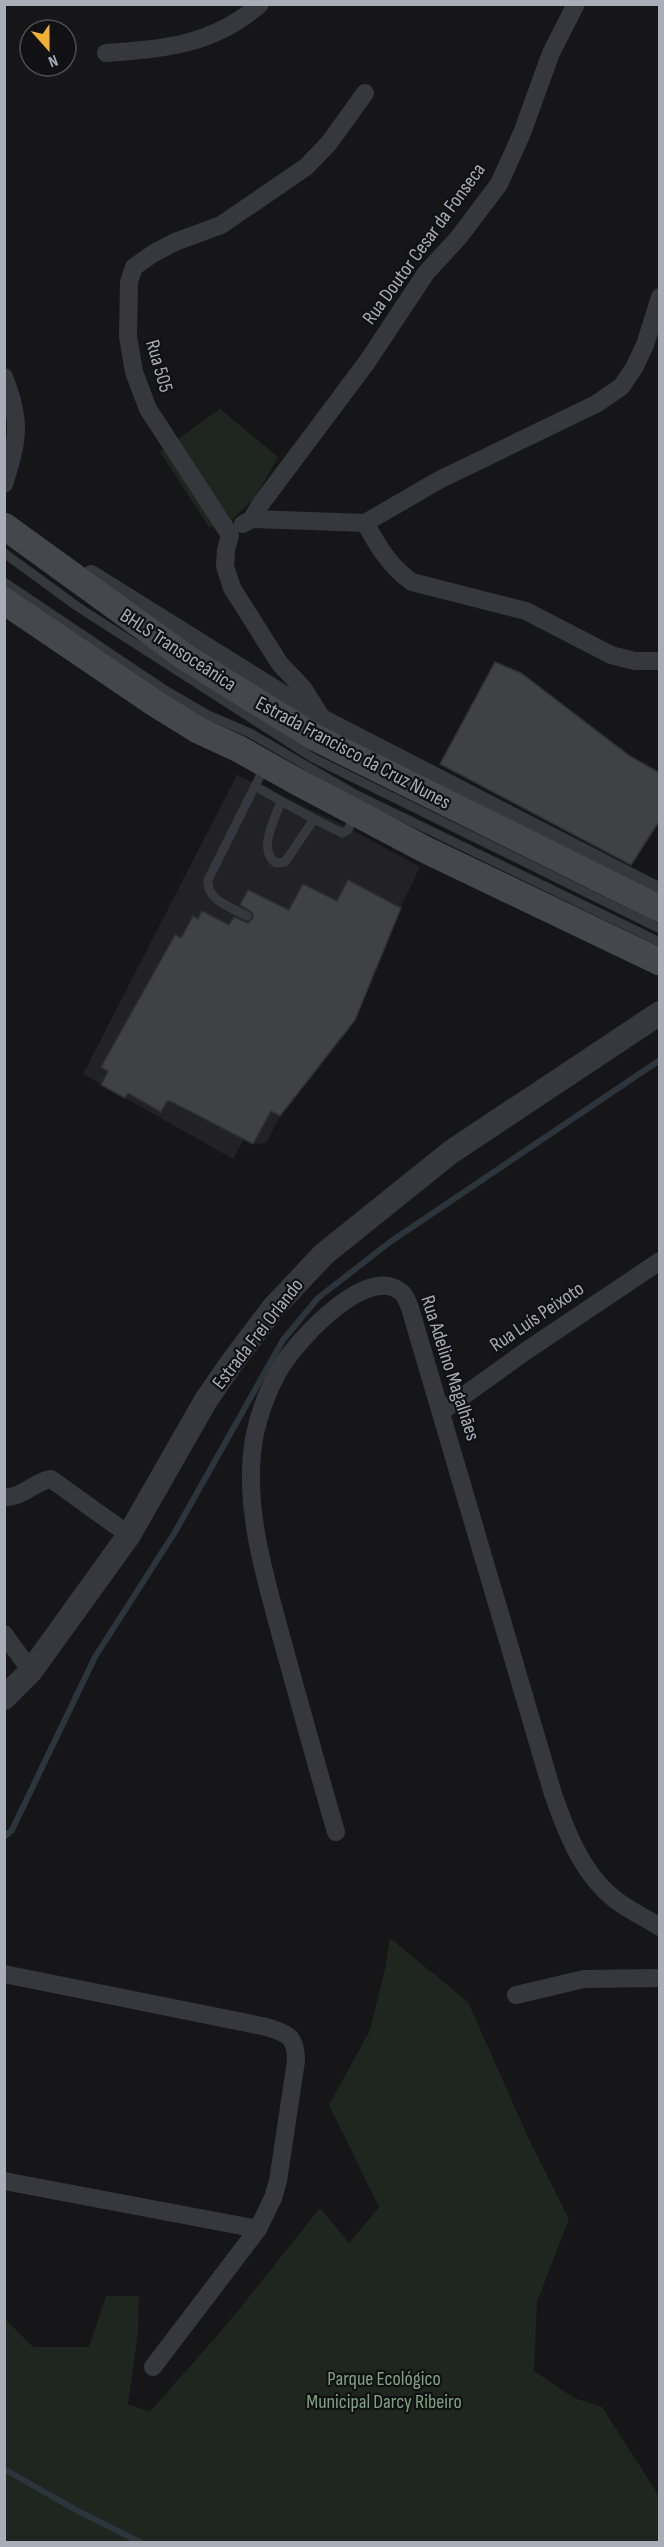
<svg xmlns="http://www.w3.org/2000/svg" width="664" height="2547" viewBox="0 0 664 2547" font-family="'Sofia Sans Condensed',sans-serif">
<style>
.built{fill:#222225}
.green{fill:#1e261f}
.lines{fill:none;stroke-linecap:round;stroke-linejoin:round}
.stream{stroke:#2c353c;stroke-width:6}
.building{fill:#404145;stroke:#303034;stroke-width:1.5}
.service{stroke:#37383d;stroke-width:9}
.minor{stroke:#37383d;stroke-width:18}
.tertiary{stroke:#37383d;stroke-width:24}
.secondary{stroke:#45474d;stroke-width:27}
.labels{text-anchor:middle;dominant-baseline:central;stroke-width:4.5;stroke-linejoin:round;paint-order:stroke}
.street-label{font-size:20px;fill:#a8adb8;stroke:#111113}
.park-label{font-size:20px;fill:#7fa381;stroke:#111113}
</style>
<rect width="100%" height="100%" fill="#161618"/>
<!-- built -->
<path class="built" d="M237,775l112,53 71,39 -16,33 -49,120 -75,96 -14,27 -13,1 -9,-4 -11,19 -150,-85z"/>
<!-- green -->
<g class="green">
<path d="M220,409l58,48 -22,39 -31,31h-16l-49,-75z"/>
<path d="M390,1938l78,64 60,135 41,82 -32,83 -3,69 40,27 28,9 57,89v46h-654v-223l28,28h56l17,-51h33l-1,36 -10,72 22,8 79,-90 91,-114 29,35 30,-36 -50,-102 41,-75 15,-61z"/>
</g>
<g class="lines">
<!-- stream -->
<g class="stream">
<path d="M4,1837l8,-7 83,-173 80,-125 108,-192 35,-42 72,-56 270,-182"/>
<path d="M4,2469l72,41 64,32"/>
</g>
</g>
<!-- building -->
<g class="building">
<path d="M495,662l26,11 109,83 30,17v47l-29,45 -191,-101z"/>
<path d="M348,880l53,28 -46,112 -75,96 -9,-5 -18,33 -81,-42 -5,-1 -6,11 -33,-19 -3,5 -24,-13 7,-14 -7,-4 74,-132 6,3 12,-22 5,3 4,-8 27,14 5,-8 14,6 5,-5v-5l-13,-8 8,-15 41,20 14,-26 34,17z"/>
</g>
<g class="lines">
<!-- service -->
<g class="service">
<path d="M4,553l74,54 235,151 347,171"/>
<path d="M4,582l161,108 43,25 42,18 103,60 307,149"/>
<path d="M255,786l26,15c-6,18 -24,49 -5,62l9,-1 29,-43 28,14 6,-3 6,-14"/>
<path d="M281,801l33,18"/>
<path d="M247,916c-15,-8 -41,-16 -39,-36l57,-114"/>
</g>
<!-- minor -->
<g class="minor">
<path d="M106,53c58,-4 108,-8 154,-49"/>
<path d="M4,377c18,45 14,63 0,107"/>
<path d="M252,519l8,-14 107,-143 59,-89 33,-36 40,-53 23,-51 29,-80 25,-49"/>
<path d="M365,523l74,-43 157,-76 25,-17 13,-19 11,-23 15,-48"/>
<path d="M243,524l9,-5 113,4c13,23 25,44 47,59l114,29 85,44 24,6h25"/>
<path d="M91,574l231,144 338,174"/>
<path d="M322,718l-19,-30 -23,-24 -48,-76 -7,-22 1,-16 4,-15 -82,-126 -14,-37 -6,-36 1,-54 5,-15 20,-14 21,-11 46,-17 85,-58 23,-24 36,-50"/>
<path d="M441,1412l85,-61 134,-90"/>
<path d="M4,1497c17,2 31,-16 47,-18l78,56"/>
<path d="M4,1634l27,37"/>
<path d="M336,1832c-19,-65 -37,-131 -55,-196 -16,-60 -35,-121 -29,-183 3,-30 15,-64 31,-89 17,-26 84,-100 118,-72 5,4 7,11 9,16l143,486c13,37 28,77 59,103 14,12 32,20 48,30"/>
<path d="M4,1974l263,53c22,7 29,10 29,34l-18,120 -5,17 -15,31 -105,138"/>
<path d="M516,1995l68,-16 76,-1"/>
<path d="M4,2181l254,48"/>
</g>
<!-- tertiary -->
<path class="tertiary" d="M4,1698l27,-27 98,-136 77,-135 27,-39 41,-54 50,-53 127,-102 209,-139"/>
<!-- secondary -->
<g class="secondary">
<path d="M4,526l181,131 129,80 346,172"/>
<path d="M4,601l152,103 42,26 41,19 55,31 132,70 234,112"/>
</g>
</g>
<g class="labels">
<!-- street labels -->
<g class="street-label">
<text transform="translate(424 244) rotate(-54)">Rua Doutor Cesar da Fonseca</text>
<text transform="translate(159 366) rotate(74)">Rua 505</text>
<text transform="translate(178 650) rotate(33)">BHLS Transoceânica</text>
<text transform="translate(353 753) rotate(28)">Estrada Francisco da Cruz Nunes</text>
<text transform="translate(537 1317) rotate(-34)">Rua Luís Peixoto</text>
<text transform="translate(258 1334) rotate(-52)">Estrada Frei Orlando</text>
<text transform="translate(450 1368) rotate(72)">Rua Adelino Magalhães</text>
</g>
<!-- park labels -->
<g class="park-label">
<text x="384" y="2379">Parque Ecológico<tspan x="384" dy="23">Municipal Darcy Ribeiro</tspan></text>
</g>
</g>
<!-- border -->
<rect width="664" height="2547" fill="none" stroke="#a8adb8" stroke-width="12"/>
<!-- north arrow -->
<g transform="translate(48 48) rotate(159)"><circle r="28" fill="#111113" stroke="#4d4f55" stroke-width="1.5"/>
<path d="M0-4.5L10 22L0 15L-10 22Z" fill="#f2b134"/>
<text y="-9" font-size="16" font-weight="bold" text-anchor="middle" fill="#a8adb8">N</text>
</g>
</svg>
